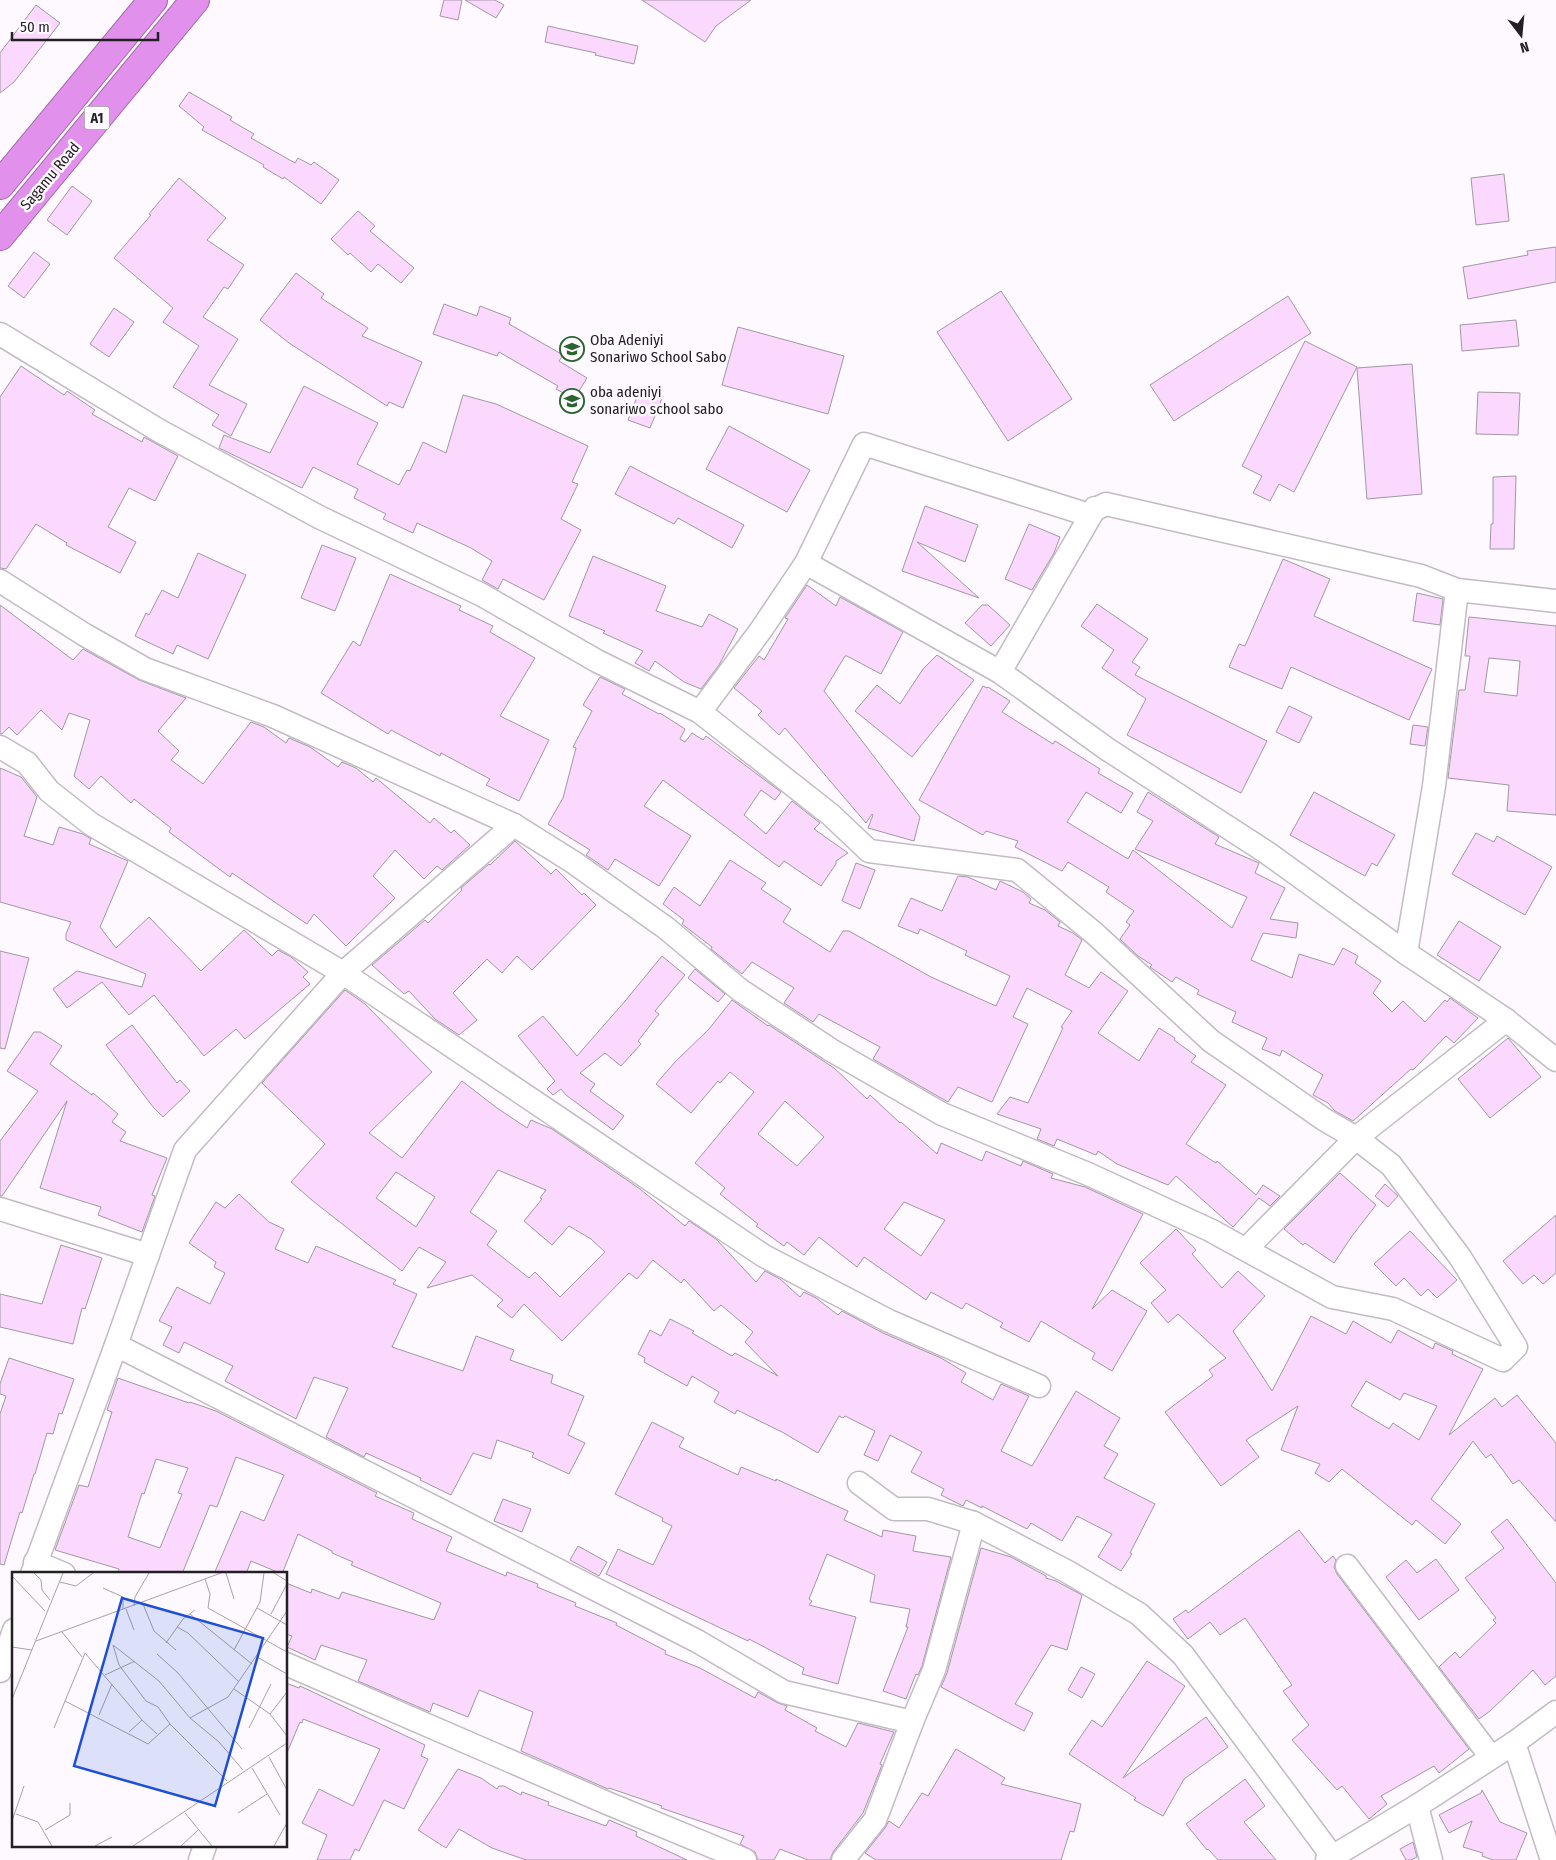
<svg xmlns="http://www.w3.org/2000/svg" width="1556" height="1860" viewBox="0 0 1556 1860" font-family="'Fira Sans Condensed',sans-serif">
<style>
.building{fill:#fbd9ff;stroke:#a098a1;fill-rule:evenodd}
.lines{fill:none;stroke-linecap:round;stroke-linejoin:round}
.street-casing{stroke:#c3bbc4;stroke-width:25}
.highway-casing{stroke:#9e69a6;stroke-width:30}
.street{stroke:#fff;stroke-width:22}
.highway{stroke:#e191ec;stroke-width:28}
.labels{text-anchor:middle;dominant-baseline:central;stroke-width:5;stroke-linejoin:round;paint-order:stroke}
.shield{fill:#fef9fe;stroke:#656165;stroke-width:1}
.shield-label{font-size:14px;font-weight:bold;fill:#232023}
.street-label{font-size:15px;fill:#232023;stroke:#fef9fe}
.poi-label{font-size:15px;fill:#232023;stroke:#fef9fe;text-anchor:start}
.inset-road{fill:none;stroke:#a6a2a6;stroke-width:1}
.view{fill:#1d4ed8;fill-opacity:0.15;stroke:#1d4ed8;stroke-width:2.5}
.inset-edge{fill:none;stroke:#232023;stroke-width:2.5}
</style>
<rect width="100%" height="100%" fill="#fef9fe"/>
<!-- building -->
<g class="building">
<path d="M444,0h18l-4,20 -18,-4z"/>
<path d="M465,0h30l9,5 -8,13z"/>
<path d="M642,0h109l-35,26 -11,16z"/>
<path d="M36,5l24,18 -46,59 -14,11v-40z"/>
<path d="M548,26l90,20 -4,18 -39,-9 1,-2 -51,-11z"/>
<path d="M189,92l43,25 -2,3 24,14 -3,4 44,25 3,-5 13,7 3,-3 25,18 -18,24 -37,-27 -1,2 -20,-12 1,-2 -62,-35 2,-3 -25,-21z"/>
<path d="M1504,174l5,47 -33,4 -5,-47z"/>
<path d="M179,178l47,40 -19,22 37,25 -16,24 -4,-2 -21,30 35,22 -29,46 38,19 -16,32 -19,-11 7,-10 -46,-28 26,-41 -36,-24 10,-14 -59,-50 37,-43 -2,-1z"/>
<path d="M72,186l20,15 -25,34 -20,-15z"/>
<path d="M358,211l17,15 -5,5 44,37 -13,15 -23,-19 -7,8 -21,-19 -2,2 -17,-16z"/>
<path d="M1556,247v35l-88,17 -5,-32 65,-12 -1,-4z"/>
<path d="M34,252l16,12 -26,34 -16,-12z"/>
<path d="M296,273l28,21 -3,4 47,30 -6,8 60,26 -19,46 -14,-6 -2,4 -98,-63 -29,-23z"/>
<path d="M1001,291l71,108 -64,42 -71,-109z"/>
<path d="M1288,296l23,37 -137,88 -24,-36z"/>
<path d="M444,304l33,12 3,-10 31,12 -2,6 54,31 -4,6 28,17 -13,21 -18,-10 2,-3 -59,-34 -2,4 -64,-22z"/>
<path d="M114,308l20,14 -25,35 -19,-13z"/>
<path d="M1516,320l3,26 -57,5 -2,-26z"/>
<path d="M738,327l106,29 -16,58 -106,-29z"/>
<path d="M1305,341l52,26 -63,125 -15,-8 -9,17 -17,-8 9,-17 -20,-10z"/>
<path d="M1412,364l10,130 -55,5 -10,-131z"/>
<path d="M21,366l43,29 3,-4 28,19 -3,4 50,28 2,-5 34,19 -23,45 -26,-13 -21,39 28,15 -16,31 -54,-28 1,-2 -31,-19 -30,45 -6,-1v-171z"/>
<path d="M304,386l74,37 -21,41 42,21 8,-15 3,1 13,-29 23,11 17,-58 33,9 92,42 -16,36 6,2 -17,35 20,11 -37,70 -41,-21 -5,10 -16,-9 10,-19 -21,-13 -54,-25 -4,10 -30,-14 3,-5 -32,-16 4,-9 -45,-22 -11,21 -83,-40 5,-13 46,18z"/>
<path d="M641,387l22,9 -13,32 -22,-8z"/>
<path d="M1478,392l42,1 -2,42 -42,-1z"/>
<path d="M729,426l81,44 -23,42 -81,-43z"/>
<path d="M630,466l114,59 -12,23 -54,-30 -4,6 -59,-30z"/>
<path d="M1516,476l-2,73h-24l1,-25h2v-47z"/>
<path d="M925,506l53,19 -13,37 -48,-20 62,56 -77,-27z"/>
<path d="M1029,524l31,13 -6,16 -22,37 -27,-11z"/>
<path d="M322,545l34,13 -21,53 -34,-13z"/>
<path d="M198,553l48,22 -38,84 -31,-14 -4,9 -38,-18 11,-23 3,2 13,-25 16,8z"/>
<path d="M593,556l73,30 -10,25 46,16 7,-13 29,15 -19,36 -18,24 -17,-7 -29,-21 -6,10 -14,-8 8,-12 -40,-18 2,-2 -36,-15z"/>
<path d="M1283,559l47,20 -16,37 118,53 -23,51 -118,-53 -9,22 -53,-22 10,-23 6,2z"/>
<path d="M390,574l71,32 -2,4 34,16 -3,6 45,26 -35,58 49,24 -30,61 -33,-16 4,-6 -49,-26 -1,3 -49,-26 -3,4 -67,-41 32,-52 7,5z"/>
<path d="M807,585l29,21 4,-9 63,35 -22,42 -34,-18h-2l-21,35 96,126 -6,24 -46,-13 5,-13 -1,-1 -6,9 -81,-95 -6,7 -21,-20 4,-4 -28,-23 25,-32 5,4 24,-41 -3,-1z"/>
<path d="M1417,593l26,6 -3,26 -27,-4z"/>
<path d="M1097,604l51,35 -16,23 8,5 -5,8 132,66 -26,52 -114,-58 19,-36 -44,-31 12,-18 -33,-24z"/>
<path d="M0,605l73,55 10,-11 56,31 47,18 -28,33 21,20 -8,9 32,24 48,-62 13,5 22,16 3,-5 21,9 28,20 4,-5 14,6 17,14 3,-4 54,45 4,-5 17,15 3,-3 16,15 -28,25 -5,-4 -13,13 -29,-29 -22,26 22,22 -49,48 -32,-32 -7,10 -75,-51 -2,4 -61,-45 2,-4 -37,-29 -3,4 -30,-27 -12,13 -15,-13 16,-56 -21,-7 -7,17 -21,-20 -24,25 -8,-8 -7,7h-2z"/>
<path d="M982,605h6l22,20 -19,21 -26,-23z"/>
<path d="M1469,617l87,9v189l-49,-4 2,-26 -61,-7 11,-88h6l5,-34h-5zM1489,658l31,3 -3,35 -33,-4z"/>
<path d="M937,655l37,25 -62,77 -57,-46 22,-26 23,19 23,-35z"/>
<path d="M600,677l25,12 -3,5 37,20 1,-1 25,16 -5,10 5,3 7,-9 11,7 3,-4 75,56 -6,8 -14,-10 -17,25 22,19 26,-33 28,22 -6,6 34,24 -12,8v3l-15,22 -37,-25 -5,6 -116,-87 -19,26 47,30 -32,50 -44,-27 -7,11 -22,-15 4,-5 -42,-26 15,-26 13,-50 -3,-1 19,-36 -9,-6z"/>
<path d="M983,686l4,2 1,-1 22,14 -8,11 51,32 2,-3 45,28 -2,4 35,20 -12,20 -35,-21 -19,30 61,37 5,-9 99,78 15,-31 -112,-48 18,-28 -16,-9 11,-20 71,45 -4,7 44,19 -4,10 30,15 -15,31 28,4 -2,15 -33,-5 -12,27 41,18 7,-24 35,11 9,-17 15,8 -3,7 26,18 -8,12 19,19 11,-11 22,21 20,-22 2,2 3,-4 28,20 -24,25 -8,-7 -33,34 -2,-1 -58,52 -18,-10 -7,-8 -15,-8 10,-20 -41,-25 -2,6 -18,-7 5,-11 -35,-16 4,-10 -39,-18 2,-4 -23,-13 -4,5 -22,-15 2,-2 -14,-9 -18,-17 10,-14 -4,-3 8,-11 -28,-19 3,-5 -41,-25 -6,9 -47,-24 3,-6 -32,-10 -3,4 -64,-35z"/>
<path d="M1289,706l23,11 -13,26 -23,-11z"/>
<path d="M1413,725l15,2 -3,19 -15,-2z"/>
<path d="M0,768l21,9 16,20 -13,39 29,9 6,-18 24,7 8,5 -2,5 39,17 -28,66 16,21 33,-31 52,54 43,-41 28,26 6,-6 13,7 17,15 -5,5 7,7 -65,55 -9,-10 -32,27 -50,-61 -25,20 -27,-33 -35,26 -14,-19 24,-18 65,16 4,-13 -80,-34v-6l5,-12 -71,-20z"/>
<path d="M1314,792l81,43 -18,31 -5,-3 -7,13 -75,-41z"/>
<path d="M1476,833l18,9 3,-6 55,31 -27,48 -73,-41z"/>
<path d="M515,841l36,33 5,-5 26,26 2,-2 12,12 -64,65 -15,-14 -15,17 -15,-14 -34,34 24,27 -18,15 -24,-16 -26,-28 -5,3 -32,-29 53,-45 3,3 34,-33 -1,-2 28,-24 1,1z"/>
<path d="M730,860l36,23 -5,6 30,20 -8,13 47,30 13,-21h6l82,46 65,29 14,-30 -45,-21 2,-4 -47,-22 -2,5 -20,-8 13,-28 31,13 16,-35 10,1 28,13 4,-9 23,11 8,7 -2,4 16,7 15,12 -2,4 15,7 9,7 -17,35 24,13 12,-16 27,19 -30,42 41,28 20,-33 16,10 -1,2 22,16 -5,6 35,23 -40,59 30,19 1,-2 39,34 7,-10 17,11 -10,10 -11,-8 -26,29 -57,-51 -8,9 -51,-21 -19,-13 -2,4 -39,-16 -3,7 -17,-7 4,-10 -44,-15 13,-17 18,6 35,-75 -2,-1 11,-16 -45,-23 -14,29 15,7 -36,78 -34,-15 -10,15 -75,-43 7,-12 -61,-33 -6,8 -29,-19 10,-15 -42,-26 -10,12 -31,-25 1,-2 -30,-23 2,-4 -21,-16 11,-17 26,19z"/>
<path d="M856,863l19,7 -15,39 -18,-8z"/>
<path d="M1459,921l42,26 -22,34 -42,-26z"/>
<path d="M0,951l29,7 -24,91 -5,-1z"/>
<path d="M662,956l23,19 -30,36 4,3 -21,27 3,3 -20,22 -16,-13 -25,20 15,11 -5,7 34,25 -11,14 -47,-35 -5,-6 -8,6 -6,-6 8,-8 -37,-45 25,-20 34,40 49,-56z"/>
<path d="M695,969l30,25 -7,8 -30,-24z"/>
<path d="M345,990l20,14 67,68 -63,61 33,25 60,-77 35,27 30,20 4,-8 21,9 88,60 45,37 4,-5 27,18 40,43 9,-11 15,8 20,18 4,-5 12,6 22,17 4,-4 41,22 58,25 25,15 -5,9 32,18 8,-16 28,12 -28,55 31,15 44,-75 44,27 -16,28 14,8 -14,24 51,26 -25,49 2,1 -11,17 -23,-14 14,-23 -35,-18 -15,25 -31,-18 -4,6 -45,-23v2l-16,-8 -3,6 -22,-11 3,-6 -33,-17 11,-20 -32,-17 -12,26 -14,-6 11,-24 -30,-15 -2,2 -4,-2 -21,37 -36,-21 -45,-22 -2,4 -21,-12 5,-10 -27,-16 -5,10 -43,-24 1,-4 -7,-4 12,-24 11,6 9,-17 24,12 -2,2 40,23 3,-3 43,23 -33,-34 8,-10 -32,-27 -7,6 -30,-32 -3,4 -28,-23 -16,19 -8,-6 -67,68 -38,-37 -12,14 -15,-12 6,-6 -31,-25 -45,13 19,-26 -27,-15 -17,24 -89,-70 -22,-19 34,-38 -63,-61zM498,1170l48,20 -6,8 2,1 -18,22 28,24 17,-19 22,13 14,13 -45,45 -25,-25 -6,6 -42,-33 10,-14 -27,-19zM396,1172l39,25 -19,30 -40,-29z"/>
<path d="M732,1000l36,26 1,-1 65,43 33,31 3,-4 30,28 1,-1 36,32 4,-11 41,18 4,-10 35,15 2,-5 30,13 -2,4 34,9 58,27 -51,95 20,-19 35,21 -35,60 -20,-12 3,-6 -54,-32 -12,21 -29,-15 3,-4 -37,-20 -4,6 -31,-17 -5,8 -62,-43 -7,10 -38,-30 -15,18 -17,-13 -3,4 -28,-20 2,-2 -38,-30 5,-6 -30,-25 59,-71 -24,-20 -10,11 -2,-2 -27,32 -35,-29 19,-22 34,-33zM785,1101l39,36 -27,29 -39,-32zM904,1202l41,18 -24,36 -37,-27z"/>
<path d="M132,1025l45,58 3,-3 10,11 -27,26 -10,-10 -47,-62z"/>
<path d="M34,1032h6l22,14 -12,18 42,31 1,-2 25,21 -6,8 14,10 -6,9 47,17 -15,37 3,1 -13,36 -44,-17 3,-8 -61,-19 27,-87 -65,95h-2v-55l38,-50 -31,-20z"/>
<path d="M1508,1038l33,39 -51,41 -32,-39z"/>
<path d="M1340,1173l36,32 -24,31 -18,27 -29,-20 -2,2 -19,-16z"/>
<path d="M1385,1184l13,12 -10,11 -13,-11z"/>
<path d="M239,1194l30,28 15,7 -9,20 33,14 8,-17 80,34 -3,4 24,10 -25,53 71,24 13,-35 38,14 -4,10 43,15 -2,8 33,13 -16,39 17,8 -16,31 -37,-17 2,-4 -37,-13 -6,19 -18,-6 -22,42 -31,-15 1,-2 -55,-25 -2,4 -38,-20 22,-49 -34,-11 -18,42 -71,-38 8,-15 -49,-24 -5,11 -16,-8 9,-18 -13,-6 18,-34 33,17 15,-31 -11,-6 2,-5 -27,-19 27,-41 9,6z"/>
<path d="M1556,1215v58l-13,11 -9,-9 -11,9 -20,-23z"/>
<path d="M1176,1229l20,21 -4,4 30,34 16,-17 27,25 -32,35 39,60 39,-75 35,18 7,-13 38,22 7,-13 35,19 2,-6 18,8 -1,3 31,15 -34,66 46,-37 7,9 15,-12 39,48v79l-37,-42 -6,4 -22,-30 -5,4 -13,-17 -42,58 30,25 -16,20 -29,-24 -4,5 -70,-56 -13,13 -14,-9 5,-9 -39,-14 17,-44 -52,34 13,17 -38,29 -56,-74 48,-36 -4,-6 17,-12 -48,-44 -10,9 -17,-20 15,-13 -26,-27zM1366,1381l34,19 4,-7 33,13 -18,34 -26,-17 -4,6 -38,-23z"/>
<path d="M1410,1231l47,49 -20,18 -9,-9 -7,7 -17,-18 -8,8 -22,-22z"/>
<path d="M61,1245l41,13 -17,51 -3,-1 -9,36 -73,-17v-33l42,10z"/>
<path d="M9,1358l65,21 -12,35 -3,-1 -6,21 -6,-1 -12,41h-1l-12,39 -2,-1 -16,53 -4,-1v-150l6,-18 -6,-2v-10z"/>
<path d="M118,1378l71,25 1,-1 26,9 161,82 -2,3 39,17 -2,6 40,18 -6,14 60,25 1,-4 31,12 -1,3 39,16 -1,3 42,17 -1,2 50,26 -1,3 35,14 55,30 3,-6 20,11 9,3 -2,4 32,18 -2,3 31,16 12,-24 36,9 -14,32 2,1 -19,48 -30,39 -3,8h-22l-28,-11 -6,11h-16l-3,-8 -15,-8 4,-8 -83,-28 1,-2 -53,-18 -1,1 -87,-38 12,-39 -54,-22 -11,27 -35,-14 -3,9 -72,-31 9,-21 -46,-15 -6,15 -28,-13 5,-11 -6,-2v-51l25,10 1,-4 27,10 3,-7 92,28 7,-17 -90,-38 2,-3 -21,-9v-2l-34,-17 -16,40 -31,-13 -5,13h-32l27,-63 23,10 20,-46 -48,-18 -19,50 -7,-2 -28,69h-64l1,-5 -64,-19 24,-65 9,2 24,-75 -5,-2zM156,1459l32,9 -10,25 4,1 -22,54 -32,-11 14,-44 2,1z"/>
<path d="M652,1422l32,16 -5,9 59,28 3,-8 35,14v-2l72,32 -4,9 38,17 1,-7 33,6 -3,15 38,6 -29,109 -4,9 -2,-1 -10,25 -23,-8 25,-64h-2l4,-18 -40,-7 5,-27 -48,-21 -18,45 3,2 -3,4 47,12 -18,67 -36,-10 2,-6 -55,-29 -1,2 -142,-67 12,-25 35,16 19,-39 -10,-5 1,-3 -48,-24z"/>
<path d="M503,1499l28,10 -9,23 -28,-11z"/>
<path d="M1507,1519l49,64v93l-11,9 -12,-15 -43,41 -11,8 -40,-52 16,-15 5,6 36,-35 -3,-3 3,-2 -31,-40 39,-30 -13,-16z"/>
<path d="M1299,1530l26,33 8,-7 3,4 -2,7 3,7 132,175 -30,24 -5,-7 -53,30 6,8 -18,15 -27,-33 -5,4 -45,-50 17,-15 -26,-34 9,-6 -47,-67 -25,17 -10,-13 -22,17 -15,-20 13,-9 2,3z"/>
<path d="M578,1546l29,16 -8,14 -29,-16z"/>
<path d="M981,1548l30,9 35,19v2l10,3 26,14 -15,55 -16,-5 -36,59 18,9 -9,18 -83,-44 6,-14z"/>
<path d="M1436,1559l23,31 -40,30 -33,-43 20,-17 11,13z"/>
<path d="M1147,1661l38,25 -62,92 83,-61 22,30 -44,32 -21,37 -29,-16 2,-2 -67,-44 23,-34 10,7z"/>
<path d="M1081,1667l14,7 -13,24 -14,-8z"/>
<path d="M286,1683l13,5 1,-2 125,59 -4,11 7,3 -24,50 -20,-9 -25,51 -4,-2 -5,11h-33l10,-25 -25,-12 17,-34 34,17 27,-57 -77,-30 -1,4 -2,-1 -14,33z"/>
<path d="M956,1749l49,29 -4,6 80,20 -7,28 -4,-1 -9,29h-185l-11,-7 20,-25 4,-7 10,7 23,-35 6,3z"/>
<path d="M458,1769l23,9 16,11 2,-3h5l17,9 1,-3 27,10 -1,3 58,21 3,-6 28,12 -1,4 51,24h-161l-34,-12 -33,-19 -13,19 -28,-18z"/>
<path d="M1245,1779l20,27 -21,16 32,38h-58l-10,-11 -1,1 -21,-26z"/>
<path d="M1482,1790l18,32 27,11 -11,27h-23l-11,-4 1,-3 -20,-6 9,-26 -23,12 -10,-18 42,-22z"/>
<path d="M1413,1842l4,15 -6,3h-5l-6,-11z"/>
</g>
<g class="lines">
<defs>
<g id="street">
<path d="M0,334l158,96 161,87 163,78 115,66 103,51 131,103 38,36 148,19 77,63 117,108 114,79 31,18 35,27 69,92 56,90 -13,13 -110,-51 -61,-12 -122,-67 -122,-56 -146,-60 -111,-64 -91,-60 -74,-62 -93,-66 -59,-37 -241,-109 -128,-47 -60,-34 -85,-54"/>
<path d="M1095,508l-95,164 107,77 159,103 140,101 100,67 50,40"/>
<path d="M806,563l194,109"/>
<path d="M700,712l61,-82 45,-67 58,-119 222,70 20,-10 315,72 36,14 99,11"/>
<path d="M0,747l27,16 22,28 42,33 252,149 421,283 125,65 150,65"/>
<path d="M1406,953l28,-167 23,-196"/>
<path d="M0,1209l148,46"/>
<path d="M1248,1250l5,-8 103,-104 150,-118"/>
<path d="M116,1345l581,296 87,51 128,30"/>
<path d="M859,1483l35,26h34l46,14 94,49 71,42 44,41 149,201"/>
<path d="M35,1562l29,12"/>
<path d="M1347,1566l144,191"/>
<path d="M32,1574l84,-229 69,-195 158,-177 171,-148"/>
<path d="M286,1664l321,139 138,57"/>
<path d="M0,1671l14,-41"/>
<path d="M1514,1743l38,117"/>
<path d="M1417,1806l14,54"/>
<path d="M200,1860l5,-14"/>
<path d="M843,1860l32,-40 37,-98 22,-52 40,-147"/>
<path d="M1327,1860l90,-54 97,-63 42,-31"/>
</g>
<g id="highway">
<path d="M0,185l153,-185"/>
<path d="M0,236l195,-236"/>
</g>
</defs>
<!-- street casing -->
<use href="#street" class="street-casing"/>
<!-- highway casing -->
<use href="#highway" class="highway-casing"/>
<!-- street -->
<use href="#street" class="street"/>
<!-- highway -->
<use href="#highway" class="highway"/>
</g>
<!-- icons -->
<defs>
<symbol id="school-ring" viewBox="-11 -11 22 22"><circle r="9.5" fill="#fef9fe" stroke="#28662e" stroke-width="1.5"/><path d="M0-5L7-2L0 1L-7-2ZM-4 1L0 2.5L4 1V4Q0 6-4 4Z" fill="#28662e"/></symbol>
</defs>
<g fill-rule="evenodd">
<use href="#school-ring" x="558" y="335" width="28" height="28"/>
<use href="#school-ring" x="558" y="387" width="28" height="28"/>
</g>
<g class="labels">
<!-- shield labels -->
<rect class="shield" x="84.5" y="106.5" width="25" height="23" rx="4"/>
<g class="shield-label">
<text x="97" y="118">A1</text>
</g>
<!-- street labels -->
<g class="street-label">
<text transform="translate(50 176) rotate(-50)">Sagamu Road</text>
</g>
<!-- poi labels -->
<g class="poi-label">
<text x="590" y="340">Oba Adeniyi<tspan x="590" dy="17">Sonariwo School Sabo</tspan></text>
<text x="590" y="392">oba adeniyi<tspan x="590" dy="17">sonariwo school sabo</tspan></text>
</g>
</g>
<!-- overview -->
<g transform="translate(12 1572)">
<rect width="275" height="275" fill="#fef9fe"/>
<path class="inset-road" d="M22,1l7,7 1,10 8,10M214,1l8,26M262,1l13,8M0,4l33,35M193,7l5,15 -2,14 79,44M48,10l16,4 17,-13M91,16l20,9v12M131,32l11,27 22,19M122,34l1,-9 14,-24M245,36l30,17M114,37l8,21M178,42l62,50M259,42l16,-30M165,55l11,6 51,49M50,60l20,25M24,69l185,-68M154,71l17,-24 12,-9M0,75l20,3M222,78l26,-48 4,-29M145,82l21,19 64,76M245,85l30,17M93,103l30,-14M222,117l36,25 17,22M0,127l51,-126M258,142l17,-22M87,143l13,-31M178,146l38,-21 59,-86M130,148l15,14M42,156l11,-27M237,156l22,-44M117,160l13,-12 -57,-67 -20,48 83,43 22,-20M257,185l18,33M240,196l28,47M215,209l-57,-57 -12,-17 -12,-6 -27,-36 -6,-20 46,36 31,37 29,24 24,28M173,241l27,33M226,241l29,-19M4,242l22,8 14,24M0,249l12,-35M33,258l25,-15v-12M83,274l17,-9M121,274l154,-103M169,274l17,-16M262,274l13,-23"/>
<path class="view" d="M110,26l141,40 -48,168 -141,-40z"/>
<rect width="275" height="275" class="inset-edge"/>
</g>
<!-- north arrow -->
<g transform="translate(1521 35) rotate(164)" stroke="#fef9fe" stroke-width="4" paint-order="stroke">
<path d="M0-4L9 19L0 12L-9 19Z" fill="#232023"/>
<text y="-8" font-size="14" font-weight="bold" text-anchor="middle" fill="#232023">N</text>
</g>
<!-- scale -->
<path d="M12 32v8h146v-8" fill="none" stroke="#232023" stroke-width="2.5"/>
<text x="20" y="32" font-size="15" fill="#232023" stroke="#fef9fe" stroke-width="4" paint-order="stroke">50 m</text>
</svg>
